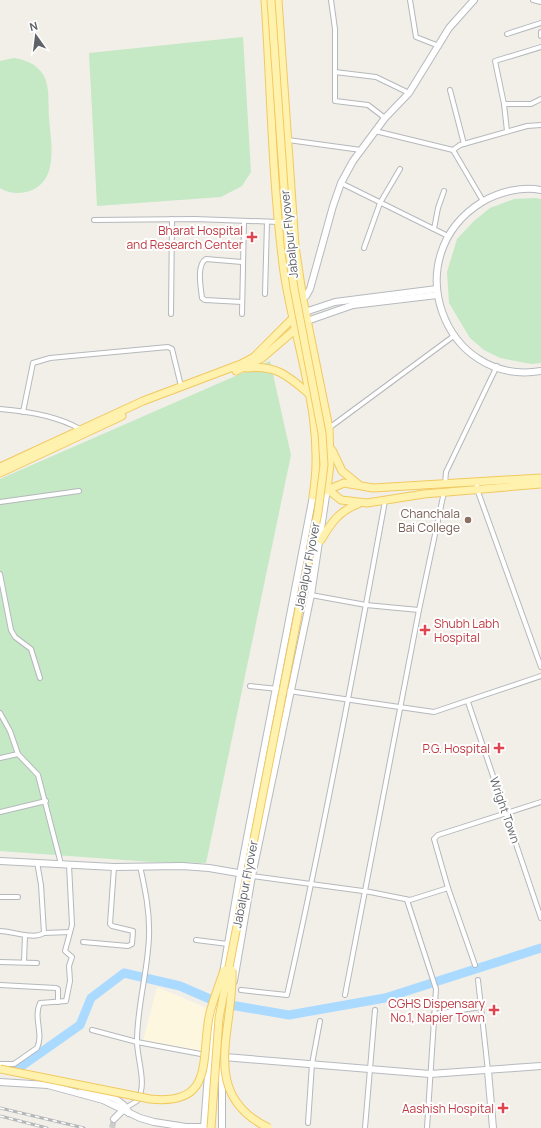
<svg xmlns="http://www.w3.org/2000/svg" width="541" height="1128" viewBox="0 0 541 1128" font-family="Manrope,sans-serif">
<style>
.commercial{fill:#fef7e0}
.green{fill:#c5e8c5}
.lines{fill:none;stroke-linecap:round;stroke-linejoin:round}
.river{stroke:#aadaff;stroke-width:9}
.secondary-tunnel{stroke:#ccccc8;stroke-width:6;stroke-dasharray:6 3;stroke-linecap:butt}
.street-casing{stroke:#b5b8bc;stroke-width:6}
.secondary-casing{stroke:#b6babf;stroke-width:8}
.primary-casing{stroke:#f2c960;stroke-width:9}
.street{stroke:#fff;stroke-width:4}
.secondary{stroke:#fff;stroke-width:6}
.primary{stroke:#fff2af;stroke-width:7}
.rail-casing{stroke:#b6b7b8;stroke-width:3}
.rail{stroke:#fff;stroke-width:1.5;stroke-dasharray:4.5;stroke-linecap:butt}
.primary-bridge-casing{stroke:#f2c960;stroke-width:9;stroke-linecap:butt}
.primary-bridge{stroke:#fff2af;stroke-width:7}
.health-dot{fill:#e0444e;stroke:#fff;stroke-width:1.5}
.education-dot{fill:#8d6e63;stroke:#fff;stroke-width:1.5}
.labels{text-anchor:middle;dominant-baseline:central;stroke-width:4;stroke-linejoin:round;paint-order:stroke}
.health-label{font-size:12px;fill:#be3a42;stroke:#fff;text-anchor:end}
.street-label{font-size:12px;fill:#5f6368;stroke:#fff}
.education-label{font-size:12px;fill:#785e54;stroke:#fff;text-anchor:end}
</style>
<rect width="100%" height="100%" fill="#f1efe8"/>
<!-- commercial -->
<path class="commercial" d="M157,987l52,22 -6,43 -60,-11z"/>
<!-- green -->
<g class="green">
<path d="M243,37l8,135 -9,14 -21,11 -124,9 -8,-153z"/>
<path d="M14,58c12,2 23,6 30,18 6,11 4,29 5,42 2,25 11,66 -23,74 -9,2 -18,1 -26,-4v-127z"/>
<path d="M536,198l5,1v164l-10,1 -31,-6 -16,-8 -14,-12 -21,-35 -2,-31 10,-33 17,-18 16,-13 24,-9z"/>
<path d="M270,361l21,94 -85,408 -54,-1 -152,-11v-372z"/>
</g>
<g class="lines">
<!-- river -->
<path class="river" d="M0,1067l23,-2 57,-40 11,-27 33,-25 56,13 39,17 70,12 96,-17 156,-50"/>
<!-- secondary-tunnel -->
<path class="secondary-tunnel" d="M112,1128l2,-9"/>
<defs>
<g id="street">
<path d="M331,0l4,29v72l33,4 17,13"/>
<path d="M410,0l6,37 23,9"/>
<path d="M533,0l8,2"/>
<path d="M541,32v4"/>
<path d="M507,34l34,-11"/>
<path d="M335,72l41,5 33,16"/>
<path d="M450,90l14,54"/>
<path d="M504,104h27l10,-5"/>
<path d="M375,131l78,19 30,51"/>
<path d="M507,131l-3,-27 -9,-43 46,-14"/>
<path d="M288,140l73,10"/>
<path d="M453,150l7,-5 67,-19 14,-1"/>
<path d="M341,183l107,53"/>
<path d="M94,220l101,-1 84,3"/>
<path d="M434,229l4,-21 6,-17"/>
<path d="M364,248l16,-45 20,-34"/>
<path d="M265,294l2,-72"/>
<path d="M242,302l-37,-2 -3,-2c-1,-10 -6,-33 4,-39l36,3"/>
<path d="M171,314l1,-95"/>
<path d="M242,314l2,-93"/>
<path d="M0,409c27,2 57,7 80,20"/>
<path d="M23,412l10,-49 17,-5 118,-11 4,2 9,37"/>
<path d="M329,428l126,-93"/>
<path d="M477,482v7l64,178"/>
<path d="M445,484l1,-12 51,-106"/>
<path d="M0,502l79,-11"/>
<path d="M0,574l11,56 4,7 16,12 9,29"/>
<path d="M311,595l55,10 53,5"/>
<path d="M250,686l28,3"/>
<path d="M289,691l145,21 107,-36"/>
<path d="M468,702l73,216"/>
<path d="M0,713l10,18 8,23 20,21 23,89"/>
<path d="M0,758l18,-4"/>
<path d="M0,812l46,-11"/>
<path d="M252,876l118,16 40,8 38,-12"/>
<path d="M0,897h18"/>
<path d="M407,900l29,89 -9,139"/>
<path d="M0,931c12,0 33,9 44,2l-3,-48 -4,-23"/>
<path d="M44,933l26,-1"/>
<path d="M196,940l32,4"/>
<path d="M83,942l45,4 4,-2 1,-13 -21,-5 -2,-2 4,-57"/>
<path d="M0,962l37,1"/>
<path d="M24,962l1,-27"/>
<path d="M475,965l-27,-77 -14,-49 4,-4 103,-33"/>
<path d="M478,980l10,91"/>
<path d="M0,985l56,3 2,1v13"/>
<path d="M241,990l46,5c37,-164 68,-329 98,-494"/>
<path d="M345,995l74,-385 25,-118"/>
<path d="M434,1014l47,-7"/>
<path d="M92,1030l45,12 69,13"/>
<path d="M0,1064h14l23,-16c7,-14 -4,-30 3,-45l26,-2 4,-20 -1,-15 3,-9 -7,-6 7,-26 -3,-60"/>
<path d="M127,1107l10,-6c11,-16 0,-41 0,-60 0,-35 11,-70 12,-105 1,-24 -4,-47 -9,-70"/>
<path d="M308,1123l4,-59 8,-43"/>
<path d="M365,1128l10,-118"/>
</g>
<g id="secondary">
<path d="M541,190c-19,-4 -42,2 -59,12 -87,54 -38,185 59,169"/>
<path d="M301,300l5,-4 4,-7 23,-83 8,-23 12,-22 32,-43 24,-25 40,-65 25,-28"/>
<path d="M305,312l30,-10 102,-13"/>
<path d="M307,321l46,-16 84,-10"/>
<path d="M0,861l114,6 68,-1 27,2 35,6"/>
<path d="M223,973l17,-99 73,-378"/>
<path d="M234,981l18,-105 59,-281 16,-106"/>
<path d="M212,1056l218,18 111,-8"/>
<path d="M488,1071l5,57"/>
<path d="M0,1082l48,3 55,15 37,18 14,4 32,5h21"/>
<path d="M81,1088c16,5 41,8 48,25"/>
<path d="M114,1119l10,-10"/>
<path d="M204,1127l5,-66 10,-69"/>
<path d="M222,1128v-65"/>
</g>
<g id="primary">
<path d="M265,0c6,90 7,182 19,272 11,74 42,148 29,224"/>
<path d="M278,0l17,246 8,54 26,128 1,36 -3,25"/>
<path d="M247,368c29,-3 40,7 61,25"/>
<path d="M236,371l26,-13 36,-31"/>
<path d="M332,450l10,21 16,13"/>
<path d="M0,467l143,-66 98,-37 13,-7 40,-40"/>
<path d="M0,473l122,-57"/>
<path d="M325,487l16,13 26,3 57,-9 117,-10"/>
<path d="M325,491l19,-8 29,5 168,-10"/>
<path d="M321,540c10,-17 18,-29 37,-36"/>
</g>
</defs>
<!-- street casing -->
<use href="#street" class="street-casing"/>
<!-- secondary casing -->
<use href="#secondary" class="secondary-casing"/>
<!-- primary casing -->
<use href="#primary" class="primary-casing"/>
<!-- street -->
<use href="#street" class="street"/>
<!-- secondary -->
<use href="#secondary" class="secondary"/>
<!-- primary -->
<use href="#primary" class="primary"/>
<defs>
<g id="rail">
<path d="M0,1108l84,20"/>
<path d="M0,1116l47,12"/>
</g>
</defs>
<!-- rail casing -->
<use href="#rail" class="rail-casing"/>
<!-- rail -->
<use href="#rail" class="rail"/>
<defs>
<g id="primary-bridge">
<path d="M232,970c3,58 -35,124 37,158"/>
<path d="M0,1069l150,30c64,7 51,-38 59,-82 3,-15 10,-31 15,-47"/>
<path d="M211,1128l8,-110 99,-506 6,-47 -2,-32 -28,-145 -6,-43 -17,-245"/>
</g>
</defs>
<!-- primary-bridge casing -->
<use href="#primary-bridge" class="primary-bridge-casing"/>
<!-- primary-bridge -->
<use href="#primary-bridge" class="primary-bridge"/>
</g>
<!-- markers -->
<g class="health-dot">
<path d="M250 231h4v4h4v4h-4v4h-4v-4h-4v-4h4z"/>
<path d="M423 624h4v4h4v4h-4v4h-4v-4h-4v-4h4z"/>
<path d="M497 742h4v4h4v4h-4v4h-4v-4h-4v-4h4z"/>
<path d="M492 1004h4v4h4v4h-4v4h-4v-4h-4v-4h4z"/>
<path d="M501 1102h4v4h4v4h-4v4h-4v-4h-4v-4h4z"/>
</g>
<circle class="education-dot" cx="468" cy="520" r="4"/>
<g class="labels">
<!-- health labels -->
<g class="health-label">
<text x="243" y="230">Bharat Hospital<tspan x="243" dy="14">and Research Center</tspan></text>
<text x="434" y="623" text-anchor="start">Shubh Labh<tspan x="434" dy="14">Hospital</tspan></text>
<text x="490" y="748">P.G. Hospital</text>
<text x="485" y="1003">CGHS Dispensary<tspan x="485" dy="14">No.1, Napier Town</tspan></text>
<text x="494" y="1108">Aashish Hospital</text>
</g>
<!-- street labels -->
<g class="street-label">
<text transform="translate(289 234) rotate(-96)">Jabalpur Flyover</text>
<text transform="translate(307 566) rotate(-79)">Jabalpur Flyover</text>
<text transform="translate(505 810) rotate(71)">Wright Town</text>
<text transform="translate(245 884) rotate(-79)">Jabalpur Flyover</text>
</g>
<!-- education labels -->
<g class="education-label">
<text x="460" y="513">Chanchala<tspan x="460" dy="14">Bai College</tspan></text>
</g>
</g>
<!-- north arrow -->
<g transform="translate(36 36) rotate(346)" stroke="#ffffff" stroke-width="3" paint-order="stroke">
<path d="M0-3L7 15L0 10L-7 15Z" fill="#5f6368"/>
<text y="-6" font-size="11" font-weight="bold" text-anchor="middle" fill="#5f6368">N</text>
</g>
</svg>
